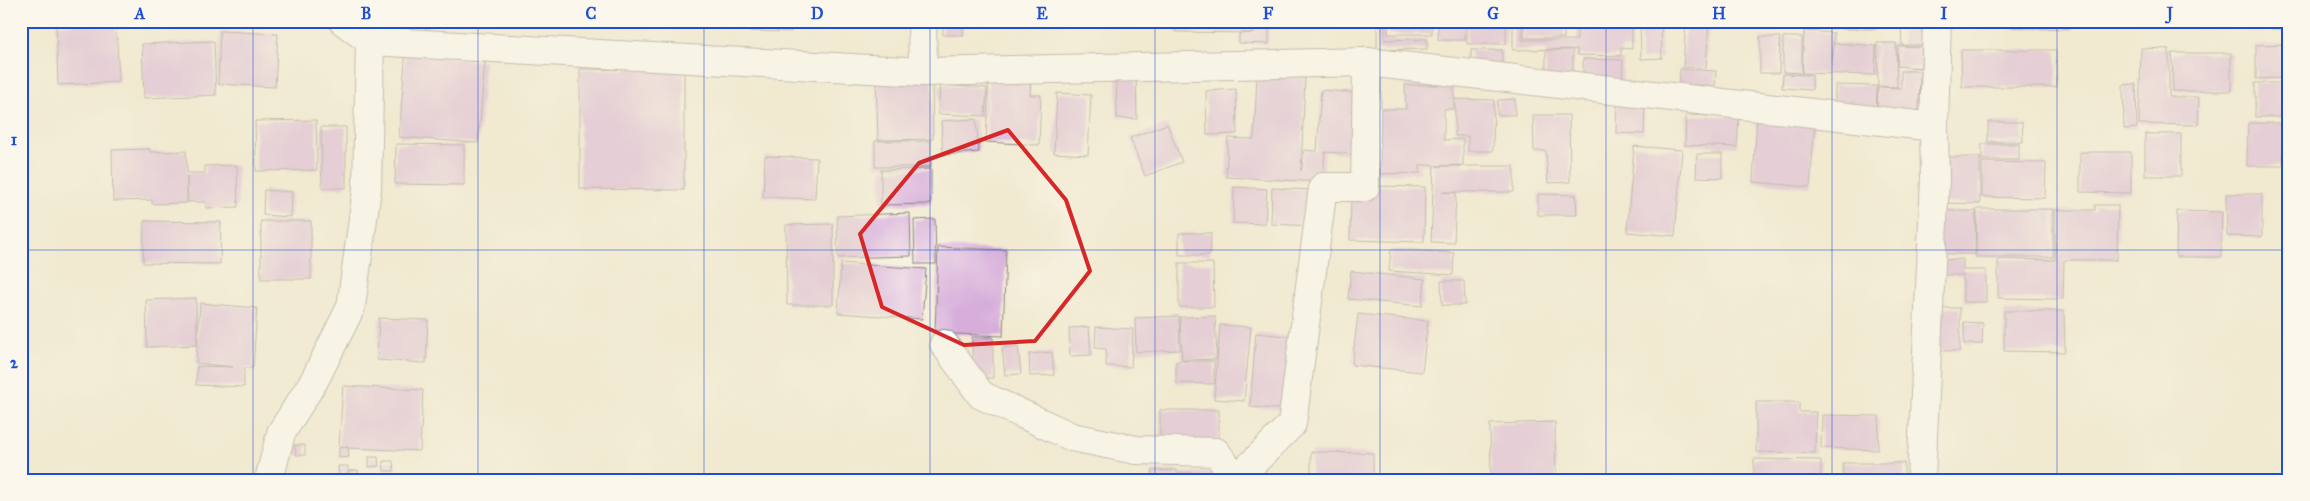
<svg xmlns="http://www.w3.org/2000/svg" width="2310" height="501" viewBox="0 0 2310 501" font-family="'IM FELL Great Primer',serif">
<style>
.building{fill:#d7aedb}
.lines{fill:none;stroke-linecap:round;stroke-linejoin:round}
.minor-casing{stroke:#8a8686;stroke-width:30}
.minor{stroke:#fff;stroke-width:28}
.marked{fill:none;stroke:#d62828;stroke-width:4;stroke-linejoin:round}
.grid{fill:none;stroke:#1d4ed8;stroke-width:1;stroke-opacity:0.55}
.neatline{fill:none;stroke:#1d4ed8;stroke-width:2}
.grid-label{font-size:16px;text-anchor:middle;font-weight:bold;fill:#1d4ed8}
</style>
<rect width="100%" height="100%" fill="#fbf7ec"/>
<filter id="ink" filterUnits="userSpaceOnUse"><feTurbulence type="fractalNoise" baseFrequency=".02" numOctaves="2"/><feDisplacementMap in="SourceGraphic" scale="10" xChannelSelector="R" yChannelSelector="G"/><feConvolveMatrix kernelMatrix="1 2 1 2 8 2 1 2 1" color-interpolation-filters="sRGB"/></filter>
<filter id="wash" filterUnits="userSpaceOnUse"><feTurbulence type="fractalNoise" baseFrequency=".0096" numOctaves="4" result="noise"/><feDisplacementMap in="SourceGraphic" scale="20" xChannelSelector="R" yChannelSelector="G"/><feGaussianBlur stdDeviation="1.12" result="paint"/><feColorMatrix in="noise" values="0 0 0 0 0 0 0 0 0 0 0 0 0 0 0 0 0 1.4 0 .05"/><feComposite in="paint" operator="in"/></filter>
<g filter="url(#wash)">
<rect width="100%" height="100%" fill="#f1e9d0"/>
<g id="blocks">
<!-- building -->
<g class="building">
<path d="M601,21h38v3l-38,2z"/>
<path d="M748,21h44l-1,11 -43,-1z"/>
<rect x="943" y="21" width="20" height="14"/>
<path d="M1176,21h93v23l-30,-1v-9l15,-1 -79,-1z"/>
<path d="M1377,21h8v19l42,-1v10l-50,1z"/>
<rect x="1388" y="21" width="44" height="13"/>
<rect x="1438" y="21" width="27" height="19"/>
<rect x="1467" y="21" width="39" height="23"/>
<path d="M1513,21h9v19h55v-19h55v28l-11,-1v8l-44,-1v-6l-64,1z"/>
<rect x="1524" y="21" width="40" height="17"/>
<path d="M1640,21h21l1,37 -21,1z"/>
<path d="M1686,21h23l-3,47 -23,-1z"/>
<rect x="1786" y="21" width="52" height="7"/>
<rect x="1842" y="21" width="34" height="8"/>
<path d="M1954,21h117v8l-117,-3z"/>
<path d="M2207,21h45v5l-45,-1z"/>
<path d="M2273,21h16v8h-17z"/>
<path d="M116,22l3,60 -61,3 -2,-60z"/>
<path d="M1924,25v20h-22l-1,-19z"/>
<path d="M220,31l58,3 -3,53 -57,-3z"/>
<path d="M1804,31l30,2 -2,33 2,-23 42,3 -1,29 -73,-2z"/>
<path d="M1760,37h20l-1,36h-19z"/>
<path d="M1783,37h19v36l-19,-1z"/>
<path d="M214,41l2,54 -72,3 -2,-54z"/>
<path d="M1877,43h19l1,44 -19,-1z"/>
<path d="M2289,44v34l-33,1v-34z"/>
<path d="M1898,46l24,1 -1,21 -24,-2z"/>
<path d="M406,47l45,12 34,3 -7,81 -79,-6z"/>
<path d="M2141,48l28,1v48h30l-1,28 -59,-1z"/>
<rect x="1471" y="50" width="31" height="22"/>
<rect x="1546" y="50" width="27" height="32"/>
<path d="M1961,50h95l1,37h-95z"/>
<path d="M2172,53h59v38h-58z"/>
<path d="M1583,59l40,1 -1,25h-39z"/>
<path d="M580,69l104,1v120l-104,-1z"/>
<path d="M1680,69l36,2 -1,15 -36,-2z"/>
<path d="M1901,71h19l-1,41h-42l1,-25 23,1z"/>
<path d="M1116,72h20l1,47 -20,-1z"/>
<path d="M989,74l42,1 -1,20h11l-2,50 -53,-3z"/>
<path d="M1783,74l29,1v15l-30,-2z"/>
<path d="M932,76l1,63 -55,1 -2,-63z"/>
<path d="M1257,76l48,2 -4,93 3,-21 13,1 4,-61 39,3 -4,61 -31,-2 -2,30 -97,-5 2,-39 26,1z"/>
<rect x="2255" y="83" width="34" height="34"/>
<path d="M2136,84l1,44 -13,1 -1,-44z"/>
<path d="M940,85l47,3 -2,28 -47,-2z"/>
<path d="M1405,85h49v24h-10v31l19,-1v26l-27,1h78v26h-72l14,1 -2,50 -23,-1 3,-77h-14v8l-45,1v-65h31z"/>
<path d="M1835,85l42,1 -1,26 -41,-1z"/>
<path d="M1236,89l1,45 -30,1 -1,-44z"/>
<path d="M1057,93l34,2 -3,60 -34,-2z"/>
<path d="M1455,99l39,1 -1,51h-25v-15h-13z"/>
<path d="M1515,99v16h-18l1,-15z"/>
<path d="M1617,103l28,1 -1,30 -28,-1z"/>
<path d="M1533,115h36l1,67 -22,1 -2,-32h-12z"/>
<path d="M1686,115l53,2 -2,30 -52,-2z"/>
<path d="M1757,116l58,5 -5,66 -57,-5z"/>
<path d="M976,119l3,33 -36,3 -2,-34z"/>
<path d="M316,120l1,50 -61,1 -1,-50z"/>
<path d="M1988,122h34l1,20h-35z"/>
<path d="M2248,123h36l-1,43h-36z"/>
<path d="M1167,124l15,38 -37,14 -15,-38z"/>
<path d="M321,127h25v61h-24z"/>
<rect x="2145" y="134" width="36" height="42"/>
<rect x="875" y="141" width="56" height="26"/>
<path d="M396,144l68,1v40l-69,-1z"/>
<rect x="1982" y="144" width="37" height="16"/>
<path d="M1634,146l48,4 -7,86 -48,-4z"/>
<path d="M150,149v3l36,-1 1,22h18v-7l32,-1 1,42 -32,1v-6h-18l-1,-25v26l-35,1v-4l-39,1 -1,-51z"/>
<path d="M2080,152h51v41l-51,-1z"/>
<path d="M1697,154h25v24l-26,-1z"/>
<path d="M765,156l52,2 -2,41 -52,-2z"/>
<path d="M1945,157h35v47l-36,-1z"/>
<path d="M1982,162l64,1 -1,35 -63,-1z"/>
<path d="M931,169v35l-50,1v-35z"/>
<path d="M1369,186l56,1 -1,55 -74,-2 1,-41z"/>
<path d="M1234,187l33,2 -2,35 -32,-1z"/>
<path d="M1272,188l39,2 -1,36 -39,-2z"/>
<path d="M264,190l28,2 -1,25 -28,-2z"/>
<path d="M1538,194l38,1 1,20h-39z"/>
<path d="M2226,194h36v43l-35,-1z"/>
<path d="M2095,205h23l-1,55h-53l-1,39 -65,-1v-39l57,1v-50h40z"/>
<path d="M1977,209h76v48h-77z"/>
<path d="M1939,211h37l-1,43h-36z"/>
<path d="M2177,211l45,1 -1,45h-45z"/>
<path d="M910,213l1,43 -73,2 -1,-42z"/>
<path d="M935,219l1,45h-21l-1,-44z"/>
<path d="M144,221l77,1 -1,42 -77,-1z"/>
<rect x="261" y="221" width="50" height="58"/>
<path d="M833,224v81h-46l-1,-80z"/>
<path d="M1179,233h32l-1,22h-31z"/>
<path d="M938,247l68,3 -3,86 -68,-3z"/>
<path d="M1391,249l63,4 -1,22 -64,-4z"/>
<path d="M1963,259v11h23v32h-23v-27h-25v-15z"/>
<path d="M841,263l85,6 -4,50 -84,-6z"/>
<path d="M1179,263h34l1,44h-35z"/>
<path d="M1351,271l74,8 -3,27 -74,-7z"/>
<path d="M1441,281h23l1,24h-23z"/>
<path d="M196,298l1,47 -50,2 -1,-47z"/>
<path d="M200,303l57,5 -4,60h-9v19l-48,-2 1,-19 36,1 -37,-4z"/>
<rect x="1930" y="308" width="30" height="43"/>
<path d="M2004,311h60l1,41 -61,-1z"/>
<path d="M1358,314l70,7 -6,51 -70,-7z"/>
<path d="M1179,316l1,34 -44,2 -1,-34z"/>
<path d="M1215,316l2,43 -35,1 -2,-43z"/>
<path d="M379,318l49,2 -2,43 -49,-3z"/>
<path d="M1964,322l19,1 -1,21h-18z"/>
<path d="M1220,325l31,2 -7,74 -30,-2z"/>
<path d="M1089,327l2,28 -21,1 -1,-28z"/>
<path d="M1096,327l37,2 -2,38 -25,-1v-17l-11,-1z"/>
<path d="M1256,333l41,4 -6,73 -41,-3z"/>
<path d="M972,337h21v41h-20z"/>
<path d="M1018,346l3,28 -16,1 -3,-27z"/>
<path d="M1052,352l2,23 -24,1 -1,-22z"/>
<path d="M1176,361h38v23l-38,-1z"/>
<path d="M343,386l80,4 -3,61 -72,-3 1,9 -10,1v-10l9,-1h-9z"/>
<path d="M1756,402h43v10h17l-1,41 -59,-1z"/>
<rect x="1160" y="410" width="59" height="30"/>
<path d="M1822,415l57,1 -1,34 -57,-2z"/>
<path d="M1555,422l1,58h-65l-1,-56z"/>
<path d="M295,445h10v10h-9z"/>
<path d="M1311,452l62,1v27h-62z"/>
<path d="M369,457h9l1,9 -10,1z"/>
<path d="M1754,459l67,1v20h-67z"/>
<path d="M383,461h10l1,10h-10z"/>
<rect x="1843" y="463" width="61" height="17"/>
<path d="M338,466h10v10h-9z"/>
<path d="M358,470l1,10h-10v-9z"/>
<path d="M1177,470v10h-25v-9z"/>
<path d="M1227,472v8h-48v-7z"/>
</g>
</g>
</g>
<g filter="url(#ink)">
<use href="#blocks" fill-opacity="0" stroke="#8a8686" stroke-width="1"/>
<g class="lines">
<defs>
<g id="minor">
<path d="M343,21l27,20 553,31 444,-10 567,65"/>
<path d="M922,21l1,51"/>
<path d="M944,344l37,51 91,42 64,13 80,2 21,28"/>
<path d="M1237,479l55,-55 31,-237h42l2,-125"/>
<path d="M269,480l12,-47 34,-54 36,-72 16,-118 3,-148"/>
<path d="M1921,480l14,-301 -1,-52 3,-106"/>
</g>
</defs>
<!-- minor casing -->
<use href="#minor" class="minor-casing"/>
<!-- minor -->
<use href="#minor" class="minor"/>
</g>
</g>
<!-- marked area -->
<path d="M0 0H2310V501H0ZM1008,130l58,70 24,71 -55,70 -71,4 -82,-38 -22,-73 59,-71z" fill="#f1e9d0" fill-opacity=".55" fill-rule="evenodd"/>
<path class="marked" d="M1008,130l58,70 24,71 -55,70 -71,4 -82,-38 -22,-73 59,-71z"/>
<!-- grid -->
<path class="grid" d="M253,21v459M478,21v459M704,21v459M930,21v459M1155,21v459M1380,21v459M1606,21v459M1832,21v459M2057,21v459M21,250h2268"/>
<!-- margin -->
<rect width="2310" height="501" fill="none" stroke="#fbf7ec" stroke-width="55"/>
<rect x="28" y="28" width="2254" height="446" class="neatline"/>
<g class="grid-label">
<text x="140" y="19">A</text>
<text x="366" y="19">B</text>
<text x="591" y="19">C</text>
<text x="817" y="19">D</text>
<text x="1042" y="19">E</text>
<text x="1268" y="19">F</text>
<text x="1493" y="19">G</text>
<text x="1719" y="19">H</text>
<text x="1944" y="19">I</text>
<text x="2170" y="19">J</text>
<text x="14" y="145">1</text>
<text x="14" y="368">2</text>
</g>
</svg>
